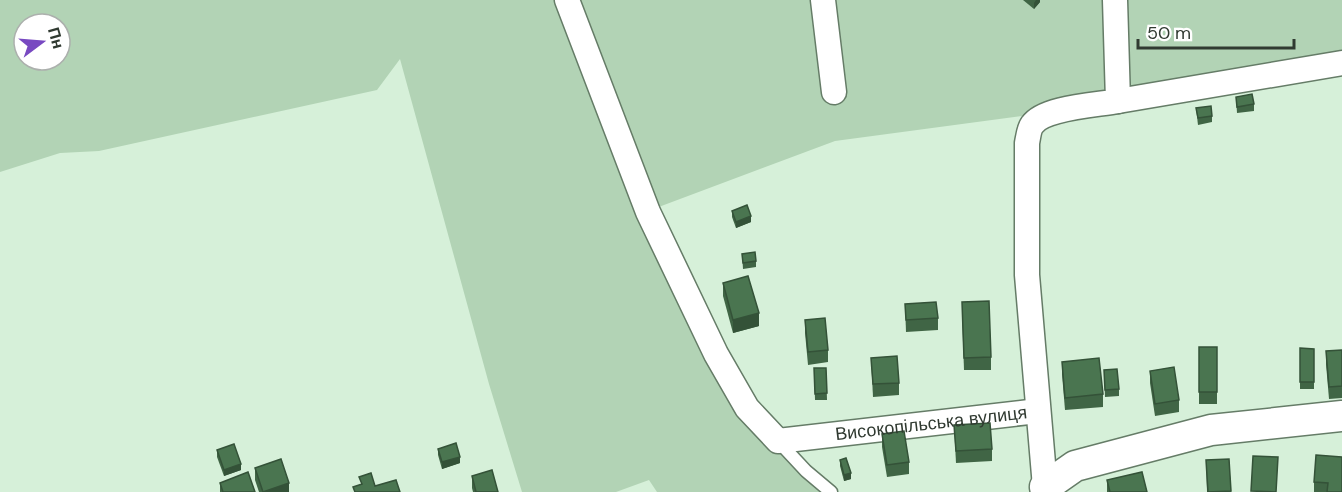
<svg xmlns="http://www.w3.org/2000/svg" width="1342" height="492" viewBox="0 0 1342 492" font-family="'DM Sans',sans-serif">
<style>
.green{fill:#b2d3b5;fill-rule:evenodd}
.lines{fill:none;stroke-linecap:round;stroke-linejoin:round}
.service-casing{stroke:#657c67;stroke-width:15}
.minor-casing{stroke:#657c67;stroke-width:27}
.tertiary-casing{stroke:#657c67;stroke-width:33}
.service{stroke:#fff;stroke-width:12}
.minor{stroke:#fff;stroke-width:24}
.tertiary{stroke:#fff;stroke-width:30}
.wall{fill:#406545}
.shaded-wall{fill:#345238}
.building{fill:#4a7550;stroke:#345238;stroke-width:1.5}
.labels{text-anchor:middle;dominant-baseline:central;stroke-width:6;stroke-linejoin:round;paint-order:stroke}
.street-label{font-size:18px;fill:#303a31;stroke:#fff}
</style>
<rect width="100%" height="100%" fill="#d6f0d9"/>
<!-- green -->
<path class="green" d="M0,0h1342v63l-282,48 -225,30 -187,70 99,197 84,84h-174l-8,-12 -33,12h-94l-33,-108 -89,-325 -23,31 -278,61 -39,2 -60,19zM24,24h36v36h-36z"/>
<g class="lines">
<defs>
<path id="service" d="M778,441l28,30 25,21"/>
<g id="minor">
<path id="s1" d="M567,0l81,212 68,142 31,54 31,33 260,-30"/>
<path d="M823,0l11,92"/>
<path d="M1118,101l224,-38"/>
<path d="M1045,487l-18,-212v-132c1,-5 2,-14 5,-18 12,-18 66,-20 86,-24l-3,-101"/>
</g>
<path id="tertiary" d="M1046,492l-1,-5 30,-21 136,-36 131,-14"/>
</defs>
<!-- service casing -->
<use href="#service" class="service-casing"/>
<!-- minor casing -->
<use href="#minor" class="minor-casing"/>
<!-- tertiary casing -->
<use href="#tertiary" class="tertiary-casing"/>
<!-- service -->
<use href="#service" class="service"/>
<!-- minor -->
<use href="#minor" class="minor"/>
<!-- tertiary -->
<use href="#tertiary" class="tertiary"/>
</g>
<!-- wall -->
<g class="wall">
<path d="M1023,0h17v2l-6,7z"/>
<path d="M1236,97l18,7v7l-17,2z"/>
<path d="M1196,108l16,8v6l-14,3z"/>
<path d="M732,211l19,11 -15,6 -4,-11z"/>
<path d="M742,254l14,7v6l-13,2z"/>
<path d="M723,283l36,43 -26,7 -10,-37z"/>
<path d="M905,304l33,14v12l-32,2z"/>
<path d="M962,314l29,43v13h-27z"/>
<path d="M805,320l23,30v12l-20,3 -3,-32z"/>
<rect x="1199" y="347" width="18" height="57"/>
<path d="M1300,348l14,1v40h-14z"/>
<path d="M1342,350v48l-13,1 -3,-35v-13z"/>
<path d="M871,358l28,25v12l-26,2z"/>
<path d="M1062,362l41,32v13l-38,3 -3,-36z"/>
<path d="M814,368h12l1,32h-12z"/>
<path d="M1104,370l15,19v7l-14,1z"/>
<path d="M1150,371l29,29v12l-24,4 -5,-33z"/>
<path d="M954,425l38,24v12l-36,2z"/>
<path d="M882,434l27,28v12l-22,3 -5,-30z"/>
<path d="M438,449l22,14 -18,6 -4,-14z"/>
<path d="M217,450l24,20 -17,6 -7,-19z"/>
<path d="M1342,457v35h-28v-10z"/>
<path d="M1229,459l2,33h-24l-1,-32z"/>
<path d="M840,460l11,19 -7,2 -4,-15z"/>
<path d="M255,468l34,24h-30l-4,-12z"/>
<path d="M472,476l26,16h-25l-1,-4z"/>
<path d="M1107,480l40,12h-40z"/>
<path d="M220,483l35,9h-35z"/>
</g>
<!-- shaded-wall -->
<g class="shaded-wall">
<path d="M1036,0h4v2l-6,7v-6z"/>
<path d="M751,216v6l-15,6v-6z"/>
<path d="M759,313v13l-26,7v-13z"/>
<path d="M460,457v6l-18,6v-7z"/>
<path d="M241,464v6l-17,6v-6z"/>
<path d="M851,473v6l-7,2v-6z"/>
<path d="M289,483v9h-25z"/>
</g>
<!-- building -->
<g class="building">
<path d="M1252,94l2,10 -17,3 -1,-10z"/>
<path d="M1211,106l1,10 -14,2 -2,-10z"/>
<path d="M747,205l4,11 -15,6 -4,-11z"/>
<path d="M755,252l1,9 -13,2 -1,-9z"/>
<path d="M748,276l11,37 -26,7 -10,-37z"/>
<path d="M989,301l2,56 -27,1 -2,-56z"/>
<path d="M936,302l2,16 -32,2 -1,-16z"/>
<path d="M825,318l3,32 -20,2 -3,-32z"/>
<rect x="1199" y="347" width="18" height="45"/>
<path d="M1300,348l14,1v33h-14z"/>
<path d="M1342,350v36l-13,1 -3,-36z"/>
<path d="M897,356l2,27 -26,1 -2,-26z"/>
<path d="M1099,358l4,36 -38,4 -3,-36z"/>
<path d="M1174,367l5,33 -24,4 -5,-33z"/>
<path d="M814,368h12l1,25 -12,1z"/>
<path d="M1117,369l2,20 -14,1 -1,-20z"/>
<path d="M990,423l2,26 -36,2 -2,-26z"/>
<path d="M904,431l5,31 -22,3 -5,-31z"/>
<path d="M456,443l4,14 -18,5 -4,-13z"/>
<path d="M234,444l7,20 -17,6 -7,-20z"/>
<path d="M1316,455l26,2v35h-15l1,-9 -14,-1z"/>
<path d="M1253,456l25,1 -2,35 -25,-1z"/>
<path d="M846,458l5,15 -7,2 -4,-15z"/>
<path d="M281,459l8,24 -26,9 -8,-24z"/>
<path d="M1229,459l2,32 -23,1 -2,-32z"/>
<path d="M492,470l6,22h-22l-4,-16z"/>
<path d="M248,472l7,20h-32l-3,-9z"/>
<path d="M1142,472l5,20h-37l-3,-12z"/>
<path d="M371,473l4,13 21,-6 4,12h-45l-2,-5 9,-3 -3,-7z"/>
</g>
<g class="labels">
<!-- street labels -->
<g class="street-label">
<text stroke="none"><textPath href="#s1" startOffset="646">Високопільська вулиця</textPath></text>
</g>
</g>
<!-- north arrow -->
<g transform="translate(42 42) rotate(74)"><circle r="28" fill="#ffffff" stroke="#acb0ad" stroke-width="1.5"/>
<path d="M0-4.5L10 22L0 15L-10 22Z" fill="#7849c1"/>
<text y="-9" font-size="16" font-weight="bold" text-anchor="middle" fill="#303a31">Пн</text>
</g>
<!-- scale -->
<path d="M1138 39v9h156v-9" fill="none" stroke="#303a31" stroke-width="3"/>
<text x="1147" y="39" font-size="18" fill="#303a31" stroke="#ffffff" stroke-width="4.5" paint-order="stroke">50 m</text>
</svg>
